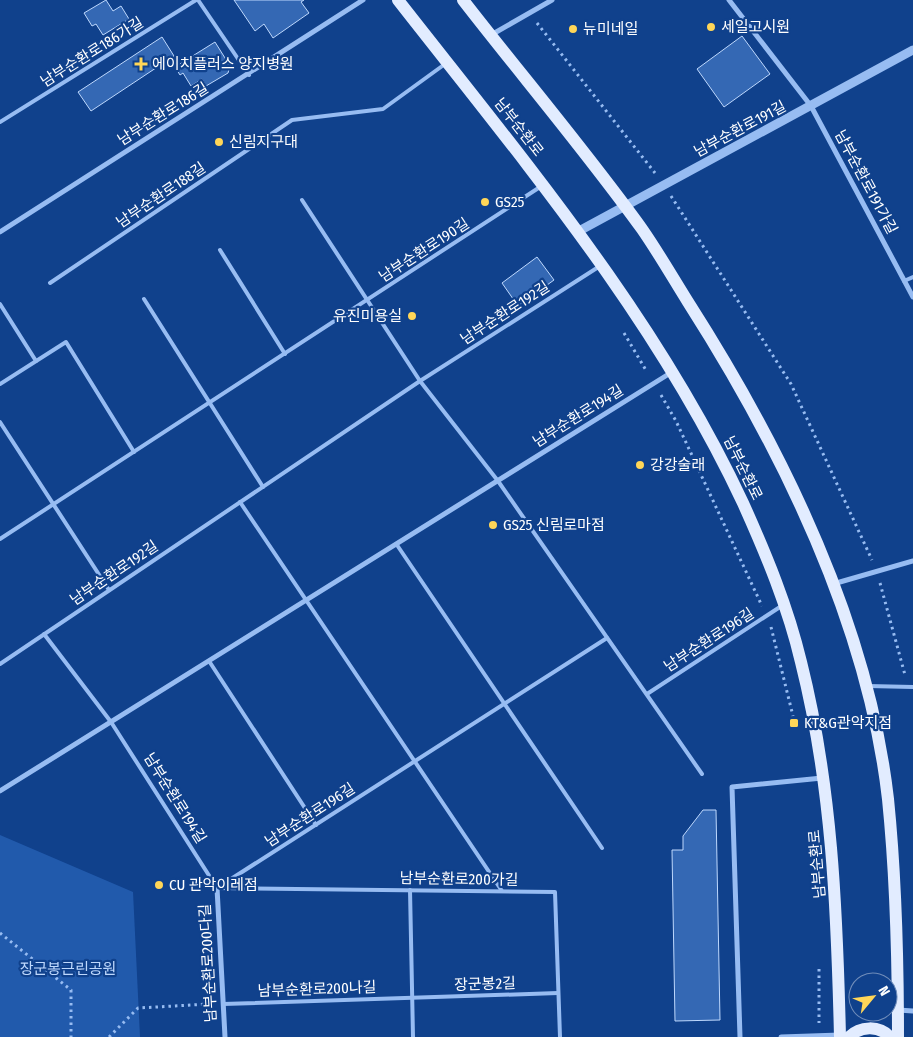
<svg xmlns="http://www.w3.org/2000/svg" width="913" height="1037" viewBox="0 0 913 1037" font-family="'Fira Sans Condensed','Noto Sans KR',sans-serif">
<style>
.green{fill:#215aac}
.building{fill:#3468b4;stroke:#bed8fd}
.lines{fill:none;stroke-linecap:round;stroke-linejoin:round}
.path{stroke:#97bcf2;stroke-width:3;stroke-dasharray:2.5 4;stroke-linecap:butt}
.service{stroke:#97bcf2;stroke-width:4}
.minor{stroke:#97bcf2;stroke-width:5}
.tertiary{stroke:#97bcf2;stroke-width:9}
.primary{stroke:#e2ecff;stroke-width:12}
.poi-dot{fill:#ffd658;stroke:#10418c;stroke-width:2}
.labels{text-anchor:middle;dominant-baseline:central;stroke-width:4.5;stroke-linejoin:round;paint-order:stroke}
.poi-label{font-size:15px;fill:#fff;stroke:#10418c;text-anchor:start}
.street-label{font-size:15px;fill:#fff;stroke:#10418c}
.park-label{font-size:15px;fill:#bed8fd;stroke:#10418c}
</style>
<rect width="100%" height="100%" fill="#10418c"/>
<!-- green -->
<path class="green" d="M0,835l133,57 7,145h-140z"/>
<!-- building -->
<g class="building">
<path d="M106,0l7,11 8,-5 8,13 -26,16 -7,-11 -4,2 -8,-13z"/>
<path d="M234,0h70l-3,2 8,11 -36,25 -9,-14 -9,7z"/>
<path d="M742,36l28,38 -46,33 -27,-38z"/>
<path d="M162,37l12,19 -83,55 -13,-19z"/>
<path d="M215,42l15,24 -2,7 -22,13 -4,-7 -11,7 -8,-13 -3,2 -5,-8z"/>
<path d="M537,257l17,23 -36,26 -16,-23z"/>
<path d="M703,810h13l4,210 -45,1 -3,-171h11v-14z"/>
</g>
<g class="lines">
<!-- path -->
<g class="path">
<path d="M537,23l118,150"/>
<path d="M671,196l120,188 81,176"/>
<path d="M624,333l23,39"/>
<path d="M661,395l15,26 86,185"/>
<path d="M880,583l25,92"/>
<path d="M771,627l22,89"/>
<path d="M0,933l71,57v47"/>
<path d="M819,969v54"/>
<path d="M109,1037l29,-29 72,-4"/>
</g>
<!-- service -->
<g class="service">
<path d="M198,0l51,75"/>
<path d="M0,122l196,-122"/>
<path d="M302,200l118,181 78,100 204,293"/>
<path d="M220,250l65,104"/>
<path d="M904,281l9,-4"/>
<path d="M50,283l242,-163 91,-11 62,-45"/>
<path d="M144,299l119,188"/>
<path d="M0,304l36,57"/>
<path d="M0,384l66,-42 68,110"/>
<path d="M0,422l109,168"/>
<path d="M240,502l262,389"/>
<path d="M0,539l540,-352"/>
<path d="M397,545l205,303"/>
<path d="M44,634l67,88 106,166"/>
<path d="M209,661l107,164"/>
<path d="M0,664l420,-283 180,-115"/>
<path d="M868,686l45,1"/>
<path d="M647,694l136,-89"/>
<path d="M217,888l338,4 5,145"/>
<path d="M217,888l390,-250"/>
<path d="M410,890l3,147"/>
<path d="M223,1004l335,-11"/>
</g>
<!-- minor -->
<g class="minor">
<path d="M729,0l82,106 102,191"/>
<path d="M491,35l61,-35"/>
<path d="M0,232l363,-232"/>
<path d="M833,584l80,-23"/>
<path d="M0,791l672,-419"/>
<path d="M217,888l8,149"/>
<path d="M898,1010l15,1"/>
<path d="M740,1037l-8,-250 90,-9"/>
<path d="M781,1037l59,-2"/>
</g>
<!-- tertiary -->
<path class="tertiary" d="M579,231l334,-181"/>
<!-- primary -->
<g class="primary">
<path d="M398,0c126,161 258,317 345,503 23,51 45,104 58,159 31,123 36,248 39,375"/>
<path d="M463,0c59,76 122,150 179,229 16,23 31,49 46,73 94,147 180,322 200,497 8,79 10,159 10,238"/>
<path d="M849,1037c11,-11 30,-12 41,0"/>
</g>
</g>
<!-- markers -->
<g class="poi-dot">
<circle cx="711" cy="27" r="5"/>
<circle cx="573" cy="29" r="5"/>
<path d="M138.5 56.5h5v5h5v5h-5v5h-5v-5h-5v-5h5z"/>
<circle cx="219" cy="142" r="5"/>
<circle cx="485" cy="202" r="5"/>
<circle cx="412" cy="316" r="5"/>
<circle cx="640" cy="465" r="5"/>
<circle cx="493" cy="525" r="5"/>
<rect x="789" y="718" width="10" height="10" rx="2.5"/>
<circle cx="159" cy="885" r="5"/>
</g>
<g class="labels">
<!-- poi labels -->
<g class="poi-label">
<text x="721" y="27">세일고시원</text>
<text x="583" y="29">뉴미네일</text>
<text x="152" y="64">에이치플러스 양지병원</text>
<text x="229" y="142">신림지구대</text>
<text x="495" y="202">GS25</text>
<text x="402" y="316" text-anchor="end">유진미용실</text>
<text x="650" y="465">강강술래</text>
<text x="503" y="525">GS25 신림로마점</text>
<text x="804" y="723">KT&amp;G관악지점</text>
<text x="169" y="885">CU 관악이레점</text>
</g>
<!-- street labels -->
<g class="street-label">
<text transform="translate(92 52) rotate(-32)">남부순환로186가길</text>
<text transform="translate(163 114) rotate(-32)">남부순환로186길</text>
<text transform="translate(519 127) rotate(52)">남부순환로</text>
<text transform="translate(740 129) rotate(-28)">남부순환로191길</text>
<text transform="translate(866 182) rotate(62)">남부순환로191가길</text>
<text transform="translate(161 195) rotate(-34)">남부순환로188길</text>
<text transform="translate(424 250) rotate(-33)">남부순환로190길</text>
<text transform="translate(505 313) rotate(-33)">남부순환로192길</text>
<text transform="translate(578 416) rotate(-32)">남부순환로194길</text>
<text transform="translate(743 468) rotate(64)">남부순환로</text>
<text transform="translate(114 573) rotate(-34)">남부순환로192길</text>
<text transform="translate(709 640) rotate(-33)">남부순환로196길</text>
<text transform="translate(175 798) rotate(58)">남부순환로194길</text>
<text transform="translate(310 815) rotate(-33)">남부순환로196길</text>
<text transform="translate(817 864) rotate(-95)">남부순환로</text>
<text transform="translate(459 879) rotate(1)">남부순환로200가길</text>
<text transform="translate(208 963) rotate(-93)">남부순환로200다길</text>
<text transform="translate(485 984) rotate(-2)">장군봉2길</text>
<text transform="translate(317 989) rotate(-2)">남부순환로200나길</text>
</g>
<!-- park labels -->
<g class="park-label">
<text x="68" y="969">장군봉근린공원</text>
</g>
</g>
<!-- north arrow -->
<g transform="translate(873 997) rotate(61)"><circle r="24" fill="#10418c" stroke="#708dba"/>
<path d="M0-4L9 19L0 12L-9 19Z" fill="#ffd658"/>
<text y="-8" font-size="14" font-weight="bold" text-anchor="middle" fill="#ffffff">N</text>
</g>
</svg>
